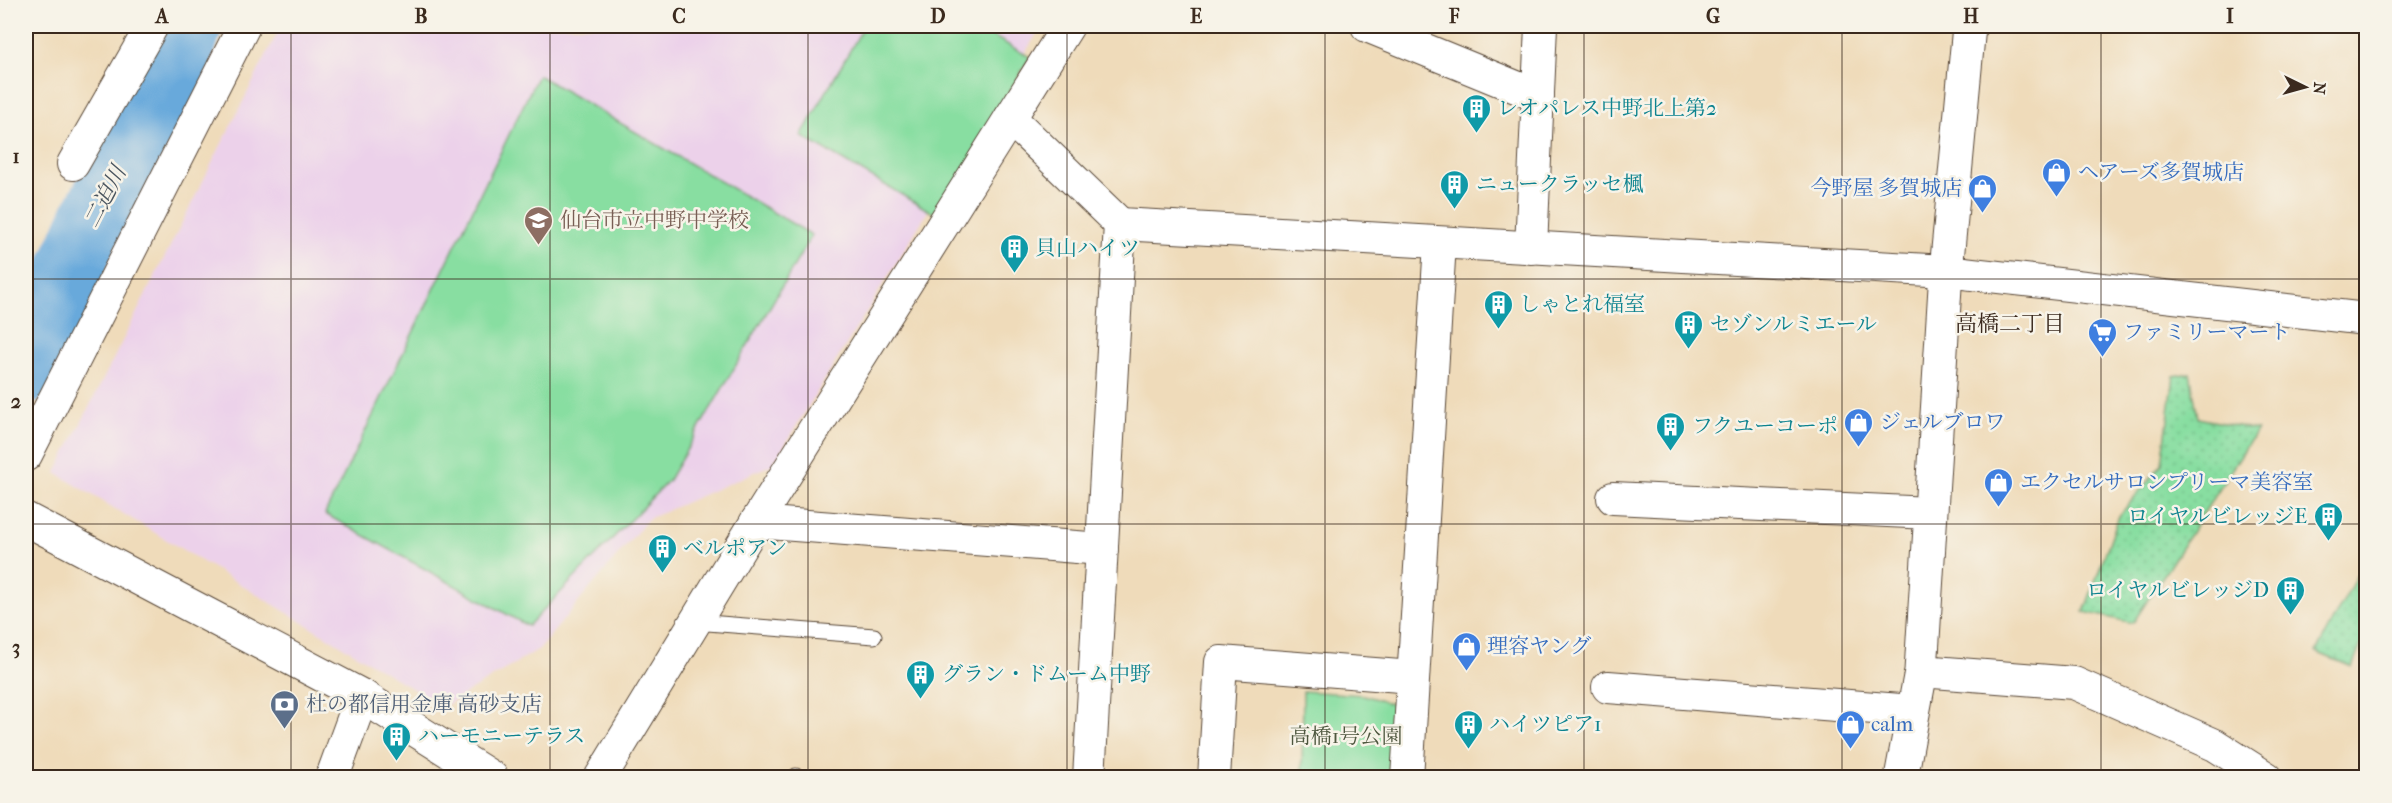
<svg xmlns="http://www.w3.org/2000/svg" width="2392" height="803" viewBox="0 0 2392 803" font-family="'IM FELL French Canon','Noto Serif JP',serif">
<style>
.built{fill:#ecd1ea}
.grass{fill:url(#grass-dots);stroke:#628460;stroke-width:1.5}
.green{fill:#88dea1;stroke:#628460;stroke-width:1.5}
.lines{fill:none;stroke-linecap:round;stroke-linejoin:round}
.river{stroke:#68a9db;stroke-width:66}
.lane-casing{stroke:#564535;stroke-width:17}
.street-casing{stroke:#564535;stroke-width:34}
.secondary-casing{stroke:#564535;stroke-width:35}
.lane{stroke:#fff;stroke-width:15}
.street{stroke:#fff;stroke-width:32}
.secondary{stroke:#fff;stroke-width:33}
.grid{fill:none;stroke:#3b2a1e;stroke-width:1.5;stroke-opacity:0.55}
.labels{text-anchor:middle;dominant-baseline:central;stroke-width:5;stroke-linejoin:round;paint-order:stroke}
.culture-label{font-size:21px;fill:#0d838f;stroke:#f7f3e8;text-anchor:start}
.shop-label{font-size:21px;fill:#366cbe;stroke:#f7f3e8;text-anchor:start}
.education-label{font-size:21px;fill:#785e54;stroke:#f7f3e8;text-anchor:start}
.service-label{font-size:21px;fill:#4e5e75;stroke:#f7f3e8;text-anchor:start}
.park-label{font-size:21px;fill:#4e573f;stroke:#f7f3e8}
.water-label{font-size:22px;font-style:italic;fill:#4b5660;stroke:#f7f3e8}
.neighbourhood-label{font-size:22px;fill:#3b2a1e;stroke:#f7f3e8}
.neatline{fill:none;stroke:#3b2a1e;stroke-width:2}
.grid-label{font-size:20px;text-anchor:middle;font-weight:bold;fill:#3b2a1e}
</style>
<defs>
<pattern id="grass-dots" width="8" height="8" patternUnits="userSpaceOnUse" patternTransform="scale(1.5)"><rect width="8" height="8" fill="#88dea1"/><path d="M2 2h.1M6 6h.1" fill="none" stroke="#76bf8a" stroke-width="1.8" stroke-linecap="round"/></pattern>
</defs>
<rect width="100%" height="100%" fill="#f7f3e8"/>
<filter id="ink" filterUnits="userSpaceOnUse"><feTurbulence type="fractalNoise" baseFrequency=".0167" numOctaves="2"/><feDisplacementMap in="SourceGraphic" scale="12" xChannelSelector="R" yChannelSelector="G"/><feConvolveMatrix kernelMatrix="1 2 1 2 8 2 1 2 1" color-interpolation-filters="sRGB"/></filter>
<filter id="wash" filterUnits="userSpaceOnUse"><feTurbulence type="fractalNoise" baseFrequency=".008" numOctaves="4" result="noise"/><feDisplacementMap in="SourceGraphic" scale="24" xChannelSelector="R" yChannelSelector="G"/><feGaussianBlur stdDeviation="1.35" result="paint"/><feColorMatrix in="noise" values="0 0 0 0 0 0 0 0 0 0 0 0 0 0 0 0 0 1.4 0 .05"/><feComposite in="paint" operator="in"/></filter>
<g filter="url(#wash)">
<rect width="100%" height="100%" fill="#efdbba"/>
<!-- built -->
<path class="built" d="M281,26h758l2,1 -268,437 -125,55 -109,130 -96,58 -387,-234z"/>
<!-- grass -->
<g class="grass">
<path d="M2190,373l8,45 59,12 -124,193 -49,-11 35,-96 43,-52 12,-88z"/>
<path d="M2364,562l2,1v69l-14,35 -36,-15z"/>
</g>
<!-- green -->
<g class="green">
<path d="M864,26h111l55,31 -92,159 -137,-80z"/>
<path d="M538,75l274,160 -143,245 -141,146 -203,-112z"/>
<path d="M1303,691l61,4 34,11 -1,71 -95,1z"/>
</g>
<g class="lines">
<!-- river -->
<path class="river" d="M26,371l67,-152 86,-162 10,-31"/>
</g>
</g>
<g filter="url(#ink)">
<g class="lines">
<defs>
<g id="lane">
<path d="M695,622l179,14"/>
<path d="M796,778v-2"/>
</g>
<g id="street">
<path d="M1367,26l171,70"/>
<path d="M1010,118l110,106"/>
<path d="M73,164l79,-138"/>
<path d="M1531,248l10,-222"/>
<path d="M26,455l218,-429"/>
<path d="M1613,498l317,15"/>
<path d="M756,522l346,27"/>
<path d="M1921,671l153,12 141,62 52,33"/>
<path d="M1608,687l305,24"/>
<path d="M600,778l156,-256 312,-496"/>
<path d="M1089,778l31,-554 826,47 420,48"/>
<path d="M1214,778l7,-116 192,15"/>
<path d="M1407,778l33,-535"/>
</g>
<g id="secondary">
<path d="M26,519l336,177 130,82"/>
<path d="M332,778l30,-82"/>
<path d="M1901,778l20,-107 25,-400 23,-245"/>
</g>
</defs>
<!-- lane casing -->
<use href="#lane" class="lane-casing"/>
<!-- street casing -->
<use href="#street" class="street-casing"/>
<!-- secondary casing -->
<use href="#secondary" class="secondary-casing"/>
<!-- lane -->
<use href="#lane" class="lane"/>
<!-- street -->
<use href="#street" class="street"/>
<!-- secondary -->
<use href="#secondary" class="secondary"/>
</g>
</g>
<!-- grid -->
<path class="grid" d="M291,26v752M550,26v752M808,26v752M1067,26v752M1325,26v752M1584,26v752M1842,26v752M2101,26v752M26,279h2340M26,524h2340"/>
<!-- icons -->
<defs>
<symbol id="building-pin" viewBox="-11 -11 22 30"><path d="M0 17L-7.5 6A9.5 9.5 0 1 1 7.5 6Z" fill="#0f9aa8" stroke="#f7f3e8"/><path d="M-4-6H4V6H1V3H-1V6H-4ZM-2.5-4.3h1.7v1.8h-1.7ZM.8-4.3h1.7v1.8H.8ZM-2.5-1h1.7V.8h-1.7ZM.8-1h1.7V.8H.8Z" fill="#fff"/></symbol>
<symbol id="shop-pin" viewBox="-11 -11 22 30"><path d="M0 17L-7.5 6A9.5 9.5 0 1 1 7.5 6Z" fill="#3f7fe0" stroke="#f7f3e8"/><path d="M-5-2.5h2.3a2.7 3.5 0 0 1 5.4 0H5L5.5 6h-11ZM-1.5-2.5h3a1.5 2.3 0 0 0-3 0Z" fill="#fff"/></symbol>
<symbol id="school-pin" viewBox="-11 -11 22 30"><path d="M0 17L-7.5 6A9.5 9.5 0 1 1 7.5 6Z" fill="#8d6e63" stroke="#f7f3e8"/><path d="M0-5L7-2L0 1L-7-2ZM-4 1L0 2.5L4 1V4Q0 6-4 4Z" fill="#fff"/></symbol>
<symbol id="supermarket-pin" viewBox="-11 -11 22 30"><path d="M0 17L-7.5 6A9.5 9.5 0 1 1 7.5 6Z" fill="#3f7fe0" stroke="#f7f3e8"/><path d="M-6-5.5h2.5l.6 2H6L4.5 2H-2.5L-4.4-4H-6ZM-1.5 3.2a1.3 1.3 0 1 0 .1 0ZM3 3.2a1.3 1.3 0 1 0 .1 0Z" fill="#fff"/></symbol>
<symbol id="bank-pin" viewBox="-11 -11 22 30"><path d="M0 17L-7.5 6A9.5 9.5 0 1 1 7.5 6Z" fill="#5c6f8a" stroke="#f7f3e8"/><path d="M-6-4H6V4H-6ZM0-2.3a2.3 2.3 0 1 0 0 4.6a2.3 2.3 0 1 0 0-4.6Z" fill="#fff"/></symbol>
</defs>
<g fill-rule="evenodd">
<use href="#building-pin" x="1460" y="92" width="33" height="45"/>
<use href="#shop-pin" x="2040" y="156" width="33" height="45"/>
<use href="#building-pin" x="1438" y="168" width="33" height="45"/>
<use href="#shop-pin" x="1966" y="172" width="33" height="45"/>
<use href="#school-pin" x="522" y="204" width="33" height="45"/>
<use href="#building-pin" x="998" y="232" width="33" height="45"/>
<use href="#building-pin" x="1482" y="288" width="33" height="45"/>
<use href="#building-pin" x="1672" y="308" width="33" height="45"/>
<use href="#supermarket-pin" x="2086" y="316" width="33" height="45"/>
<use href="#shop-pin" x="1842" y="406" width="33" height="45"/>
<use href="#building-pin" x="1654" y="410" width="33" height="45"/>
<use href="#shop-pin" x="1982" y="466" width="33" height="45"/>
<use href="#building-pin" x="2312" y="500" width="33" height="45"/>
<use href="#building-pin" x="646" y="532" width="33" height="45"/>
<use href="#building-pin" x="2274" y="574" width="33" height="45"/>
<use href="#shop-pin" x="1450" y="630" width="33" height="45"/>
<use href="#building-pin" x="904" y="658" width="33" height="45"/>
<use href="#bank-pin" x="268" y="688" width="33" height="45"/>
<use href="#building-pin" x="1452" y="708" width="33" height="45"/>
<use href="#shop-pin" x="1834" y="708" width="33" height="45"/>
<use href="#building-pin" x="380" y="720" width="33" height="45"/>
</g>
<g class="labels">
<!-- culture labels -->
<g class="culture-label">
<text x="1497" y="108">レオパレス中野北上第2</text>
<text x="1476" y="184">ニュークラッセ楓</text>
<text x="1035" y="248">貝山ハイツ</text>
<text x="1519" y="304">しゃとれ福室</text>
<text x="1710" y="324">セゾンルミエール</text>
<text x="1692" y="426">フクユーコーポ</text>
<text x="2307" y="516" text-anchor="end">ロイヤルビレッジE</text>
<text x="683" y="548">ベルポアン</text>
<text x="2269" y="590" text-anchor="end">ロイヤルビレッジD</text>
<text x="942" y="674">グラン・ドムーム中野</text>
<text x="1489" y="724">ハイツピア1</text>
<text x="418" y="736">ハーモニーテラス</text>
</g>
<!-- shop labels -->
<g class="shop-label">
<text x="2078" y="172">ヘアーズ多賀城店</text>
<text x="1962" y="188" text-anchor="end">今野屋 多賀城店</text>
<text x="2123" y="332">ファミリーマート</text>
<text x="1880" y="422">ジェルブロワ</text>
<text x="2020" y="482">エクセルサロンプリーマ美容室</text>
<text x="1487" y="646">理容ヤング</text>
<text x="1871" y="724">calm</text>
</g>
<!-- education labels -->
<g class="education-label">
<text x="560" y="220">仙台市立中野中学校</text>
</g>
<!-- service labels -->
<g class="service-label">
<text x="306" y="704">杜の都信用金庫 高砂支店</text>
</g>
<!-- park labels -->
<g class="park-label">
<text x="1346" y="736">高橋1号公園</text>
</g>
<!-- water labels -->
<g class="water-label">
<text transform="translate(105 197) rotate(-63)">二迫川</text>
</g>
<!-- neighbourhood labels -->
<g class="neighbourhood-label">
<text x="2010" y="324">高橋二丁目</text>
</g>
</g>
<!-- margin -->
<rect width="2392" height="803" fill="none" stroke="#f7f3e8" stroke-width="66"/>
<!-- north arrow -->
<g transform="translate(2305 87) rotate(95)" stroke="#f7f3e8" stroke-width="4.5" paint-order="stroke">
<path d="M0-4.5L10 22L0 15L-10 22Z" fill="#3b2a1e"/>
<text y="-9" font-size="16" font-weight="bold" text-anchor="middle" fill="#3b2a1e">N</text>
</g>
<rect x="33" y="33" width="2326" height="737" class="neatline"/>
<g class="grid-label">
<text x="162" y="23">A</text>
<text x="421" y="23">B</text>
<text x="679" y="23">C</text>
<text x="938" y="23">D</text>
<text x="1196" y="23">E</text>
<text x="1454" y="23">F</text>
<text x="1713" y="23">G</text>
<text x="1971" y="23">H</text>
<text x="2230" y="23">I</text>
<text x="16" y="163">1</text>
<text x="16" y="408">2</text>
<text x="16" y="654">3</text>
</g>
</svg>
